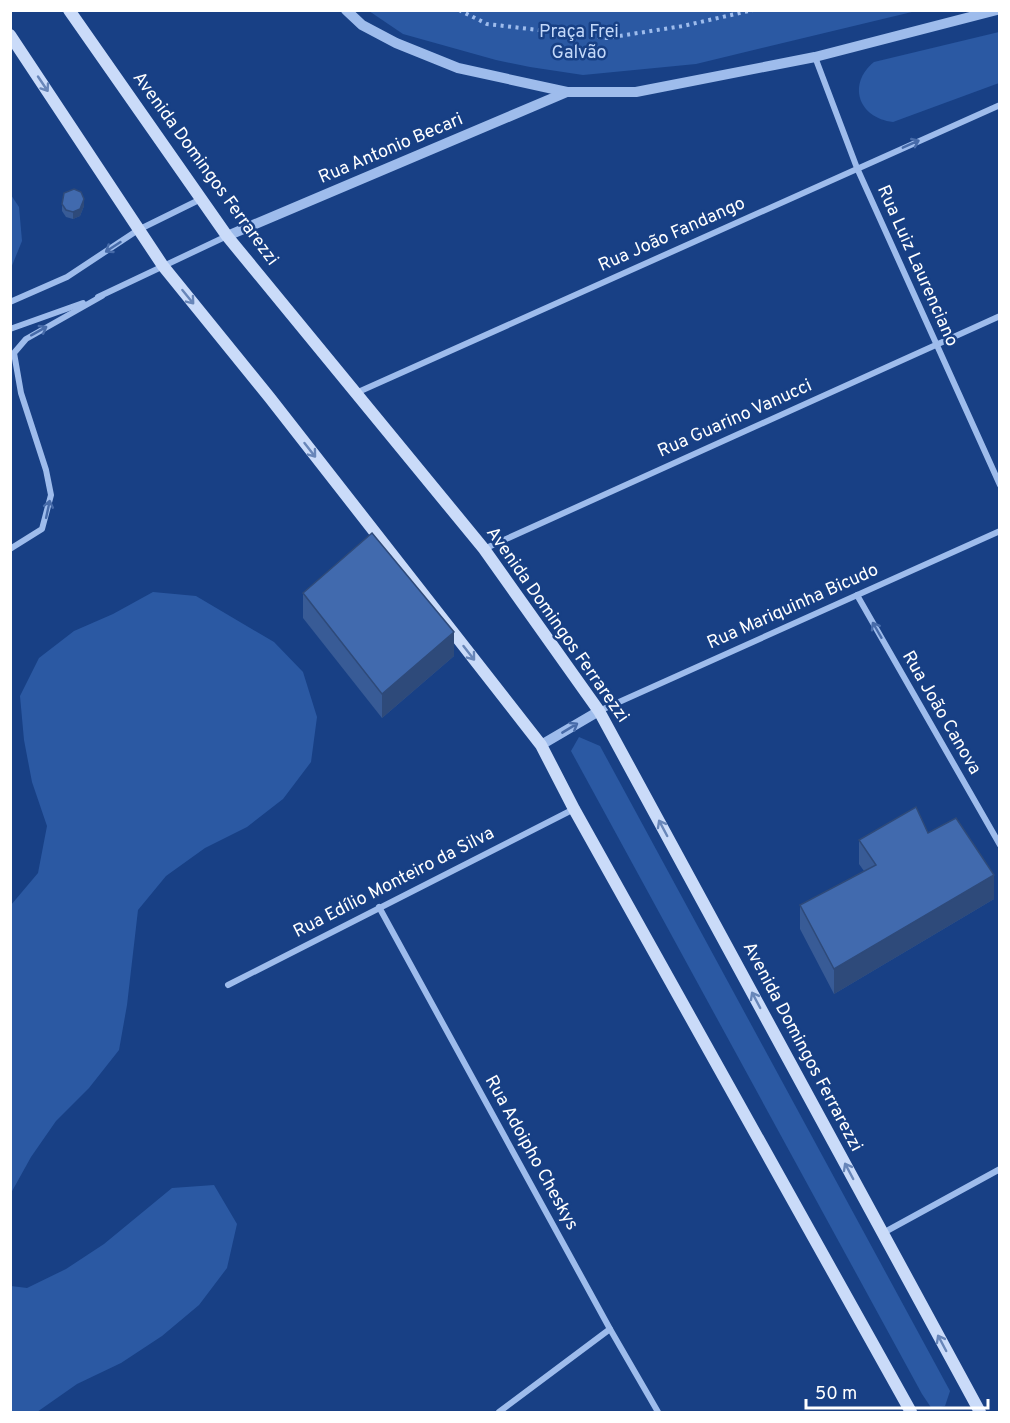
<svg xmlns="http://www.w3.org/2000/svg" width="1010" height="1423" viewBox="0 0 1010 1423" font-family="Overpass,sans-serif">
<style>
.green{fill:#2b59a3}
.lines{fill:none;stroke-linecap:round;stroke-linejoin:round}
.path{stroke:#9ebcec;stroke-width:4;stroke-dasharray:3 4.5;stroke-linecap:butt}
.minor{stroke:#9ebcec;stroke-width:6}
.tertiary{stroke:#9ebcec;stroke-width:10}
.secondary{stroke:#cadbf9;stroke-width:12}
.wall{fill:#385b96}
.shaded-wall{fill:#2e4a7a}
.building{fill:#416aae;stroke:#2e4a7a;stroke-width:1.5}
.oneway{stroke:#6886b9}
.oneway2{stroke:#476ba9}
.labels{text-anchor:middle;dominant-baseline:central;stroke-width:5;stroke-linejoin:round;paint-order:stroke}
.park-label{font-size:18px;fill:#c3d8f9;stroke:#184085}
.street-label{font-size:18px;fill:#fff;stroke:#184085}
</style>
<rect width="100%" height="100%" fill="#184085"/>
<!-- green -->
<g class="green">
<path d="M369,11h547l-220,53 -113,11 -53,-8 -34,-7 -93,-26z"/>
<path d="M999,32v51l-106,39c-35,-4 -46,-38 -19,-60z"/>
<path d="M11,195l8,12 3,34 -11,27z"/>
<path d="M153,592l43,4 78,46 29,30 14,45 -6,45 -28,37 -36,28 -42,21 -39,28 -28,34 -11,95 -8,45 -30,38 -33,33 -25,36 -20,36v-288l27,-32 9,-47 -15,-44 -8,-42 -4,-44 19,-38 35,-27 39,-17z"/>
<path d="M579,737l21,9 350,645 -5,15 -13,3 -10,-15 -351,-643z"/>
<path d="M214,1185l23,39 -10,44 -28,37 -37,31 -41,27 -44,21 -40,28h-26v-126l16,2 39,-19 38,-25 68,-56z"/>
</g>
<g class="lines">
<!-- path -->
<path class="path" d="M459,10l28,14 119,14 77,-12 70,-16"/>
<!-- minor -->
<g class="minor">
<path d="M815,57l42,111 143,317"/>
<path d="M98,297l129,-61"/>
<path d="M10,302l57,-25 71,-47 63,-31"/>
<path d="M10,329l73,-26"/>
<path d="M356,393l644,-288"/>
<path d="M10,549l32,-20 9,-34 -5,-25 -25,-77 -7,-40 12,-14 76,-43"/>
<path d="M484,549l516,-233"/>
<path d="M857,595l143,250"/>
<path d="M599,711l401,-180"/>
<path d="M379,907l231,422 48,83"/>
<path d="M228,985l346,-176"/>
<path d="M883,1233l117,-64"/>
<path d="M499,1412l111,-83"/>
</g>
<!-- tertiary -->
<g class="tertiary">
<path d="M346,10l16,15 34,18 62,25 109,24h69l179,-35 182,-47"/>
<path d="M227,236l340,-144"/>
<path d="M541,745l58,-34"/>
</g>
<!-- secondary -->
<g class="secondary">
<path d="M69,10l158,226 257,313 115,162 381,701"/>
<path d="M10,35l153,231 107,132 271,347 33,64 337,603"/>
</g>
</g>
<!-- wall -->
<g class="wall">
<path d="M62,204l22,2 -4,10 -7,3 -7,-2 -4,-6z"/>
<path d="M303,593l151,63 -72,62 -79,-100z"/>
<path d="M928,833l66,66 -160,95 -34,-65v-24l64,-34 -5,-7v-24z"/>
</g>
<!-- shaded-wall -->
<g class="shaded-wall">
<path d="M84,199v7l-4,10 -7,3v-7z"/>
<path d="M454,632v24l-72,62v-24z"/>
<path d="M994,875v24l-160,95v-25z"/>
</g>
<!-- building -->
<g class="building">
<path d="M74,189l7,3 3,7 -4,10 -7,3 -7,-2 -4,-6 2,-11z"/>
<path d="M372,533l82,99 -72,62 -79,-101z"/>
<path d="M916,807l12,26 28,-15 38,57 -160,94 -34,-64 76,-40 -17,-25z"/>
</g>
<!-- one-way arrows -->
<defs><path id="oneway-shaft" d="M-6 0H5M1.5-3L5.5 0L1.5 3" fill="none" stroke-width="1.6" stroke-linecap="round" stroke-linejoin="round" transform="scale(1.5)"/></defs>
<g class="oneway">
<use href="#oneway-shaft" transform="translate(43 84) rotate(56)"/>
<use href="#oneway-shaft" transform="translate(188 297) rotate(51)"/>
<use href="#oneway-shaft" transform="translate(310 450) rotate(52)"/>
<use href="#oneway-shaft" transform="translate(469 653) rotate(52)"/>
<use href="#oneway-shaft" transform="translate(663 828) rotate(-118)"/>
<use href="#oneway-shaft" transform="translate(756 1000) rotate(-118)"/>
<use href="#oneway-shaft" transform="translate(849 1171) rotate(-118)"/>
<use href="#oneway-shaft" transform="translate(942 1343) rotate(-118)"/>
</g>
<g class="oneway2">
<use href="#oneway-shaft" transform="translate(911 144) rotate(-24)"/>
<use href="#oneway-shaft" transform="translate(113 247) rotate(147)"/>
<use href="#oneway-shaft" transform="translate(39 331) rotate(-29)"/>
<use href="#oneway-shaft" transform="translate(48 509) rotate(-78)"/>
<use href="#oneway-shaft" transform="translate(877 630) rotate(-120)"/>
<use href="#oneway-shaft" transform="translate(570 728) rotate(-31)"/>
</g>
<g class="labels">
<!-- park labels -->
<g class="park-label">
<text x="579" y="32">Praça Frei<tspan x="579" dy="21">Galvão</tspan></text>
</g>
<!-- street labels -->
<g class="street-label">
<text transform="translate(391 149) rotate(-23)">Rua Antonio Becari</text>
<text transform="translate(205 169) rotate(54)">Avenida Domingos Ferrarezzi</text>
<text transform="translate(672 235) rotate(-24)">Rua João Fandango</text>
<text transform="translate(917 266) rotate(66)">Rua Luiz Laurenciano</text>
<text transform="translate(735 419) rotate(-24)">Rua Guarino Vanucci</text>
<text transform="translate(793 607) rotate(-24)">Rua Mariquinha Bicudo</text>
<text transform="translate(557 625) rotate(55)">Avenida Domingos Ferrarezzi</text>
<text transform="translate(941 713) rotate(60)">Rua João Canova</text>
<text transform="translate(394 883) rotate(-27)">Rua Edílio Monteiro da Silva</text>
<text transform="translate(802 1047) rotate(62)">Avenida Domingos Ferrarezzi</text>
<text transform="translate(531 1153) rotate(61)">Rua Adoipho Cheskys</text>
</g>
</g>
<!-- border -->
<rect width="1010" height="1423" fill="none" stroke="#ffffff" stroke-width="24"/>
<!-- scale -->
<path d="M806 1399v9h182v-9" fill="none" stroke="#ffffff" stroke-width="3"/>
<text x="815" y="1399" font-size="18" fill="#ffffff" stroke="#184085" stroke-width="4.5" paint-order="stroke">50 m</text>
</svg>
